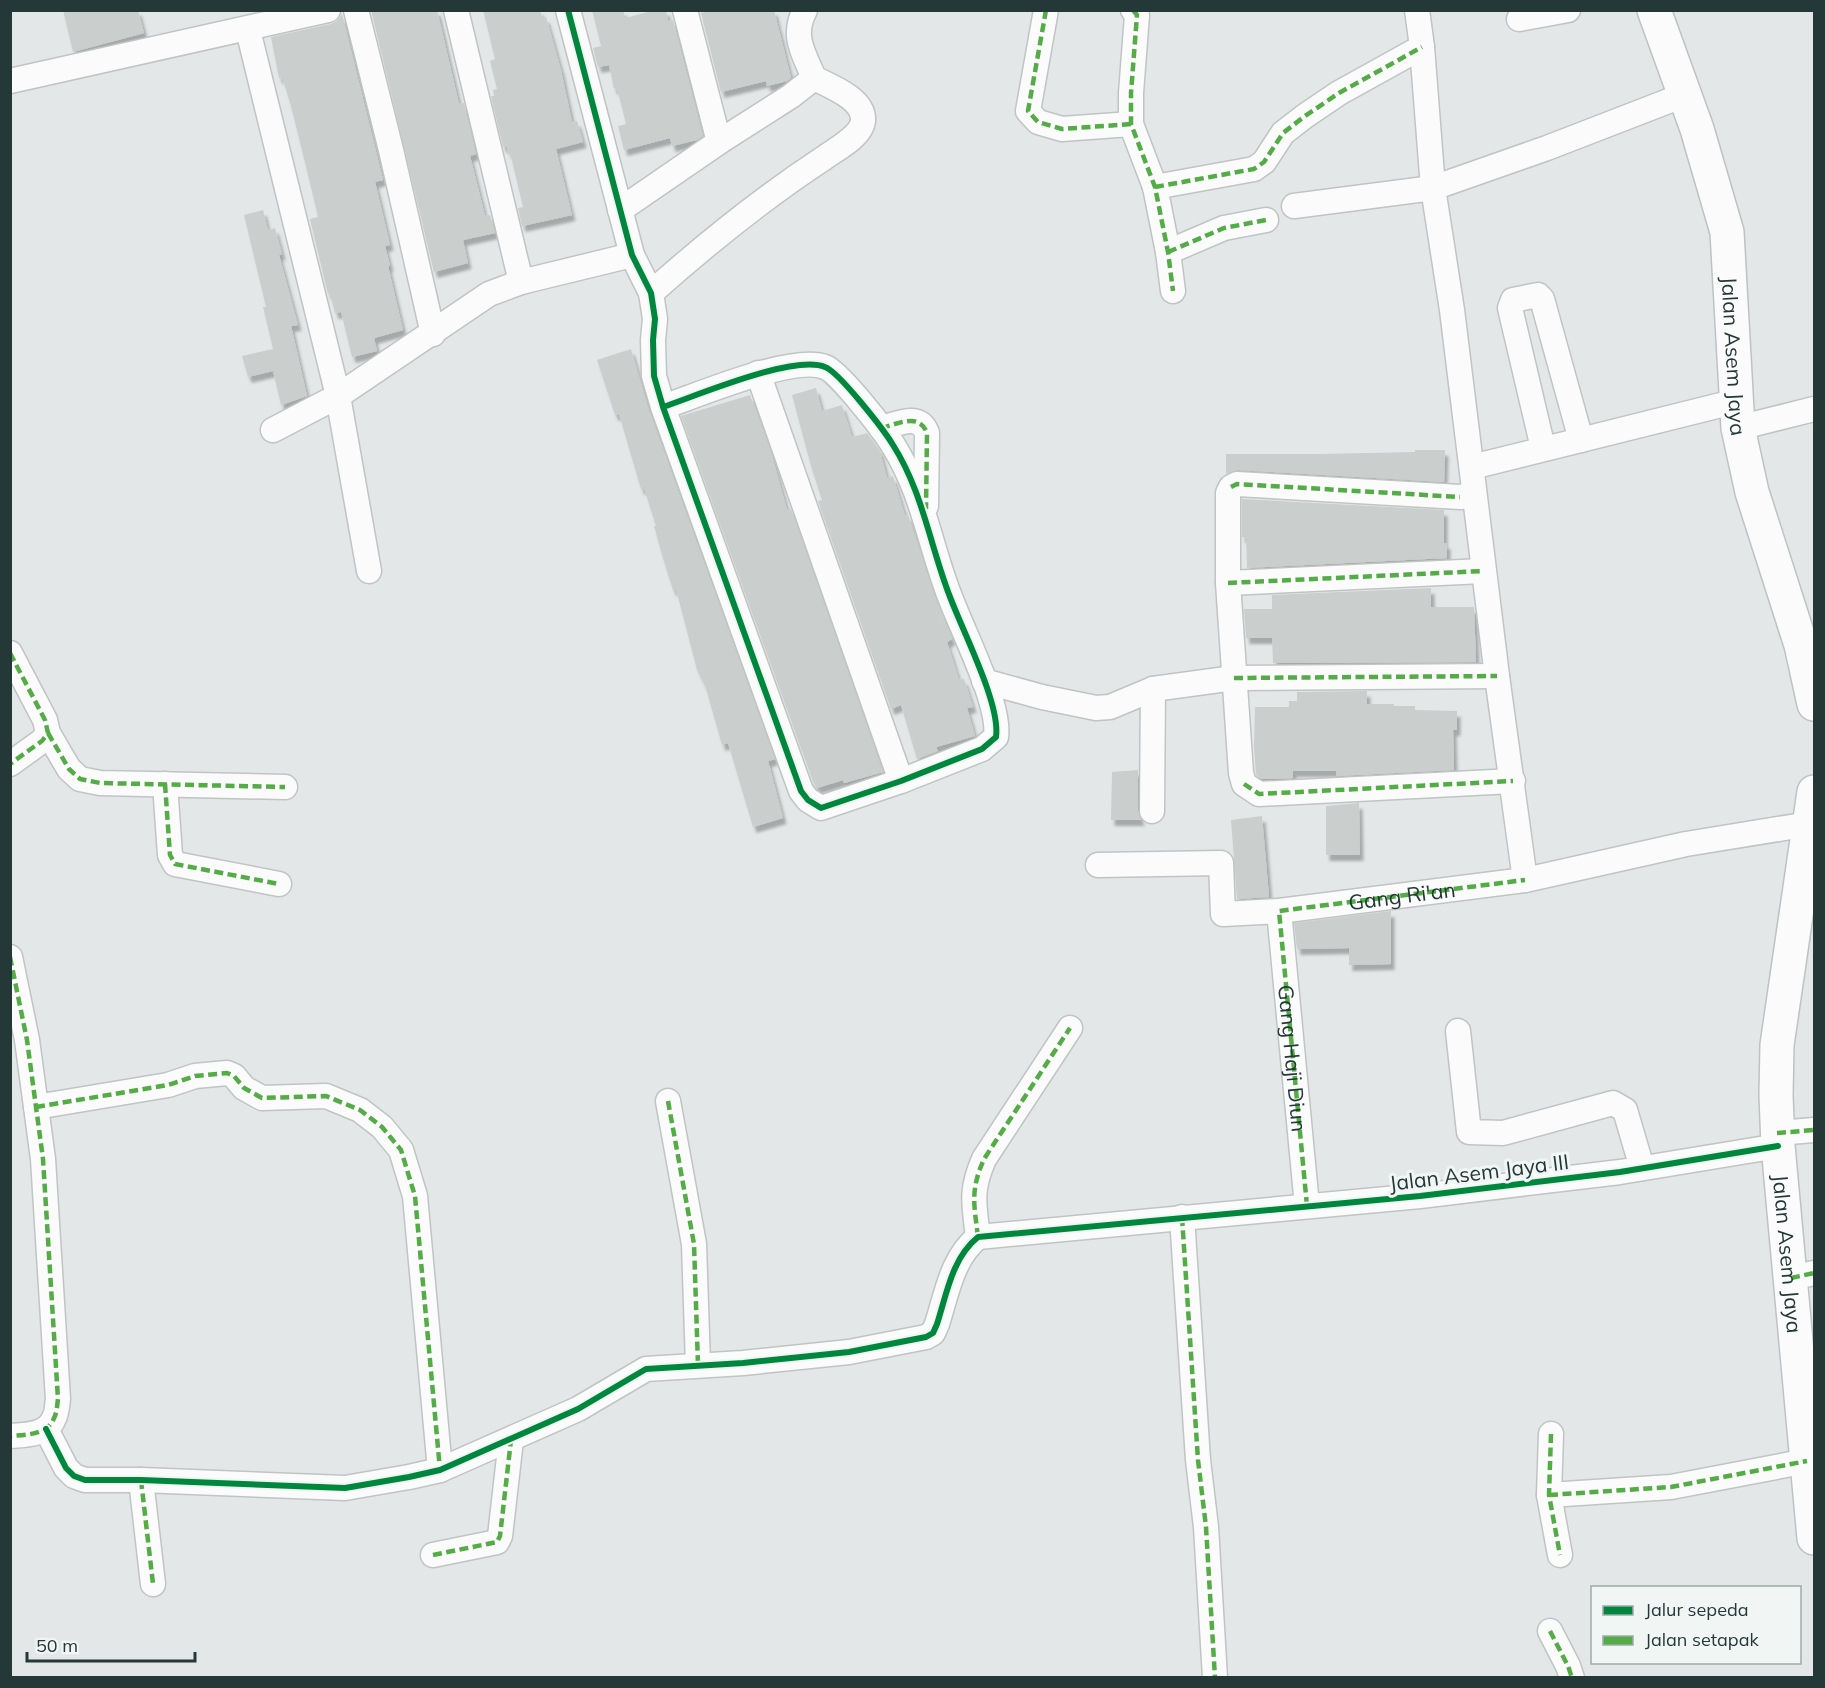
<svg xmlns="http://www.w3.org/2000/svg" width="1825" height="1688" viewBox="0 0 1825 1688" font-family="Mulish,sans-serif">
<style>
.building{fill:#cacecd;filter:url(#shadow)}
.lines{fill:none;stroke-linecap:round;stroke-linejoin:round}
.street-casing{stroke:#c0c4c4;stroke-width:27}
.secondary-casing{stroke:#bdc3c2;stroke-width:36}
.street{stroke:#fbfbfb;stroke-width:24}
.secondary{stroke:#fbfbfb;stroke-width:33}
.quiet{stroke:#53ac45;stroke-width:4.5;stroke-dasharray:9 4.5;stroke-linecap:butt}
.cycleway-casing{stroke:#f1f6f5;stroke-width:10}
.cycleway{stroke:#00873e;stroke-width:6}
.labels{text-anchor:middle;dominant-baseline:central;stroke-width:6;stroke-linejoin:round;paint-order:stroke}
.street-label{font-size:21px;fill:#233837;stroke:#f1f6f5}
</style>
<defs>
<filter id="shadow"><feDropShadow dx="3.5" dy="6" stdDeviation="1.5" flood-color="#0004"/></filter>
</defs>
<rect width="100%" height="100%" fill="#e3e7e7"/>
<!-- building -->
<g class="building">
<path d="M63,10h75l6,23 -71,19z"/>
<path d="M371,10h66l22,94 5,-1 12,51 -6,2 15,60 5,-1 5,18 -32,7 5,23 -34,9z"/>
<path d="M483,10h57l2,8 4,-1 15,53 11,52 5,-1 6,21 -27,7 16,66 -50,11 -4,-18 5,-1 -13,-55 -2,1 -1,-6h-4l-12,-51h3l-1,-6 4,-1 -7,-28 5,-2z"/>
<path d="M592,10h31l2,8 31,-8h10l2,11 5,-1 30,116 -6,4 -25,6 -2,-8 -46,12 -6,-24 8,-2 -9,-36 -3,1 -5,-24 -11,2 -5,-19 8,-2z"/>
<path d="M711,10h63l17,68 -4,3 -20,5 -1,-5 -45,11 -20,-79z"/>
<path d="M342,14l41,166 -8,2 15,63 -5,1 5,20h-2l15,64 -29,8 3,13 -25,6 -11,-45 -6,1 -5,-20 -2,1 -18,-75 8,-2 -8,-34 -19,-77 -9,-29 -3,1 -8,-41 60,-13 6,-3z"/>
<path d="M263,210l5,20 7,-2 7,26 -3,1 19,70 -7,1 16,70 -26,9 -8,-34 -25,6 -6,-21 31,-7 -10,-42h3l-22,-92z"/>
<path d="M631,349l18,62 126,348 -7,2 15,57 -30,9 -25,-84 -6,2 -17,-60 -8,-15 -21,-81 -3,1 -11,-35 -8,-29h2l-12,-38 -3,1 -22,-75 -4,1 -18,-55z"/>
<path d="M816,388l6,23 20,-6 10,32 15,-4 13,18 7,27 6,-2 12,40 3,-1 25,76 19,48 -5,3 12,38 5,-1 9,28 -6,1 8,28 -39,11 2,4 -21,8 -16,-54 -10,4 -73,-208 4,-1 -11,-34 -19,-71z"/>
<path d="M750,395l21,57 16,58 4,-1 92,263 -39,11 -1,-3 -26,8 -3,-4 -133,-368z"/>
<path d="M1415,450h30l-1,32 -206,-12 -12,4v-20h95l94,-2z"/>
<path d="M1242,499l202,11v33h3v15l-200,10 -1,-31h-4z"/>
<path d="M1431,588v19h43l2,55 -203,1 -1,-25h-26l-2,-29h28v-14z"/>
<path d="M1367,691v13h27v2h21v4l42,1v19h-4l1,40 -118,6v-5h-43v7l-22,1h-9l-6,-4 -2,-27 1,-41h34v-6h8v-9z"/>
<path d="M1138,770v41l3,9h-30l1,-48z"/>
<path d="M1359,803l1,52h-34v-49z"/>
<path d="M1262,816l7,81 -32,2 -6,-79z"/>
<path d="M1391,911v53l-42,1v-17l-52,1 -3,-26z"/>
</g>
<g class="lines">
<defs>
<g id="street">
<path d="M356,10l35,140 42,184"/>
<path d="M456,10l65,272"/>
<path d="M568,10l64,245 19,38 4,26 -2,21 1,36 9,31 138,384 7,9 13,8 80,-27 81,-32 14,-12c5,-35 -38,-114 -50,-151 -17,-47 -25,-97 -53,-141 -9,-15 -54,-73 -68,-78 -31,-13 -129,29 -162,40"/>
<path d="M685,10l34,132"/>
<path d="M1046,10l-18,101 10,11 24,7 69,-5"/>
<path d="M1133,10l4,5 -6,78v31l24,63 13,65 5,39"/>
<path d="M1417,10l5,37 11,141 19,122 45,366 28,204 161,-36 123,-20"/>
<path d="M1519,19l49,-9"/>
<path d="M248,30l90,366 31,175"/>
<path d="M10,81l318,-71"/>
<path d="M1155,187l99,-18 10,-7 19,-29 22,-17 34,-23 83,-46"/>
<path d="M1294,206l139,-18 114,-40 137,-53"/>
<path d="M620,210l99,-68 72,-46 23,-18c-10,-24 -23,-42 -9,-68"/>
<path d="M1168,252l56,-24 42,-8"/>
<path d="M651,293c55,-49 112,-95 173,-135 12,-9 37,-21 39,-37 2,-22 -33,-35 -49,-43"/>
<path d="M758,373l143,408"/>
<path d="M881,428c17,-4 38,-16 46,5l-1,73"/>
<path d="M1738,428l76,-19"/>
<path d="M273,430l65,-34 151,-102 32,-12 111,-27"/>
<path d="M1543,448l-33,-140 3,-8 25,-5 4,4 39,141"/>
<path d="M1472,467l265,-66"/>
<path d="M1474,495l-14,2 -223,-13 -6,3 -3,6v90l13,190 3,11 15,10 254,-13"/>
<path d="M1228,583l255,-12"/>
<path d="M10,653l35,67 3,13 -6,8 -32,23"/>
<path d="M984,681l58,16 54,11 14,-1 43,-18 81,-11 263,-2"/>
<path d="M48,733l21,36 11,10 20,4 185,4"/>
<path d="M165,784l5,71 5,9 104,20"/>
<path d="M1152,811l1,-122"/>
<path id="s1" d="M1098,865l123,-2 2,51 56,-3 246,-31"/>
<path id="s2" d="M1279,911l28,295"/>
<path d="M10,957l17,83 16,119 15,240c-1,6 -1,14 -4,19 -6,17 -29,17 -44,18"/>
<path d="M1458,1031l11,101 34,1 110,-30 12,7 17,58"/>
<path d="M668,1101l26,143 4,121"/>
<path d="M36,1107l132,-22 27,-9 32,-3 7,3 10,12 18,10 64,-2 34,14 22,17 19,23 14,46 25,274"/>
<path d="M1777,1133l37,-3"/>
<path d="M1182,1217l16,243 8,67 9,151"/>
<path d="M978,1237c-4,-34 -8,-46 6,-78l86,-131"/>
<path d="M1791,1278l23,-5"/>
<path d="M46,1429l20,39 8,8 11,4h56l204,8 64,-11 31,-7 138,-61 68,-40 97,-6 106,-11 77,-15 7,-4 4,-9c10,-31 15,-66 41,-87l442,-41 200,-24 158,-26"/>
<path d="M1551,1434l-2,61 11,60"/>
<path d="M141,1480l12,104"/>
<path d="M1549,1495l122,-8 136,-26"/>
<path d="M433,1555l64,-13 3,-6 11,-96"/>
<path d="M1550,1631l18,35 4,12"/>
</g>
<g id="secondary">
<path id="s3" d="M1654,10l43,119 30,103 11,196 14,64 49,153 13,59"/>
<path id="s4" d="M1814,792l-37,253 -1,50 2,51 36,392"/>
</g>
</defs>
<!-- street casing -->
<use href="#street" class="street-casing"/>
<!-- secondary casing -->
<use href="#secondary" class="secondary-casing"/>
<!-- street -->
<use href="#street" class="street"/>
<!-- secondary -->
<use href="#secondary" class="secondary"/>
<!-- quiet -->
<g class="quiet">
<path d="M1046,10l-18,101 10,11 24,7 69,-5"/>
<path d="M1133,10l4,5 -6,78v31l24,63 13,65 5,39"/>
<path d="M1155,187l99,-18 10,-7 19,-29 22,-17 34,-23 83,-46"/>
<path d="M1168,252l56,-24 42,-8"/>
<path d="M881,428c17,-4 38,-16 46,5l-1,76"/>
<path d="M1231,487l6,-3 223,13"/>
<path d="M1228,583l255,-12"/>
<path d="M10,653l35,67 3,13 -6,8 -32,23"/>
<path d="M1234,678l263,-2"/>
<path d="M48,733l21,36 11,10 20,4 185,4"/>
<path d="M165,784l5,71 5,9 104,20"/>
<path d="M1244,784l15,10 254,-13"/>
<path d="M10,957l17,83 16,119 15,240c-1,6 -1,14 -4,19 -6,17 -29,17 -44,18"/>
<path d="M668,1101l26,143 4,121"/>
<path d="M36,1107l132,-22 27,-9 32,-3 7,3 10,12 18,10 64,-2 34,14 22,17 19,23 14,46 25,274"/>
<path d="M1777,1133l37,-3"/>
<path d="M1307,1206l-28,-295 246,-31"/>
<path d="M1182,1217l16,243 8,67 9,151"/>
<path d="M978,1237c-4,-34 -8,-46 6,-78l86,-131"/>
<path d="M1791,1278l23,-5"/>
<path d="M1551,1434l-2,61 11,60"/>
<path d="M141,1480l12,104"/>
<path d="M1549,1495l122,-8 136,-26"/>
<path d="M433,1555l64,-13 3,-6 11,-96"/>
<path d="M1550,1631l18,35 4,12"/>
</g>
<defs>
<g id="cycleway">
<path d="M568,10l64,245 19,38 4,26 -2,21 1,36 9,31 138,384 7,9 13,8 80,-27 81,-32 14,-12c5,-35 -38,-114 -50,-151 -17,-47 -25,-97 -53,-141 -9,-15 -54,-73 -68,-78 -31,-13 -129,29 -162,40"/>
<path d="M46,1429l20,39 8,8 11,4h56l204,8 64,-11 31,-7 138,-61 68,-40 97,-6 106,-11 77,-15 7,-4 4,-9c10,-31 15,-66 41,-87l442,-41 200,-24 158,-26"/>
</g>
</defs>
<!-- cycleway casing -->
<use href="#cycleway" class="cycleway-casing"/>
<!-- cycleway -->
<use href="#cycleway" class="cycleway"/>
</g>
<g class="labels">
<!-- street labels -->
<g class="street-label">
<text stroke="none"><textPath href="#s3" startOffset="358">Jalan Asem Jaya</textPath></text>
<text stroke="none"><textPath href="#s1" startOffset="354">Gang Ri'an</textPath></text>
<text stroke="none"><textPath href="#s2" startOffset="148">Gang Haji Diun</textPath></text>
<text transform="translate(1479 1172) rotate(-7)">Jalan Asem Jaya III</text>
<text stroke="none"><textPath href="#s4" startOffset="465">Jalan Asem Jaya</textPath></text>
</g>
</g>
<!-- border -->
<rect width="1825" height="1688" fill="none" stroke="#233837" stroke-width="24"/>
<!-- legend -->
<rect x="1591" y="1586" width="210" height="78" fill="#f1f6f5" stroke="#9faaa9" stroke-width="1.5"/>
<rect x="1603" y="1606" width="30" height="9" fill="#00873e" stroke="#9faaa9" stroke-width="1.5"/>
<text x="1645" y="1616" font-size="18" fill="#233837">Jalur sepeda</text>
<rect x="1603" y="1636" width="30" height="9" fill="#53ac45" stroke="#9faaa9" stroke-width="1.5"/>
<text x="1645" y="1646" font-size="18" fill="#233837">Jalan setapak</text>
<!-- scale -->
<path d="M27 1652v9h168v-9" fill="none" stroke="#233837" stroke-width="3"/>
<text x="36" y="1652" font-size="18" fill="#233837" stroke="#f1f6f5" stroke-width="4.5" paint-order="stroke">50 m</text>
</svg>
